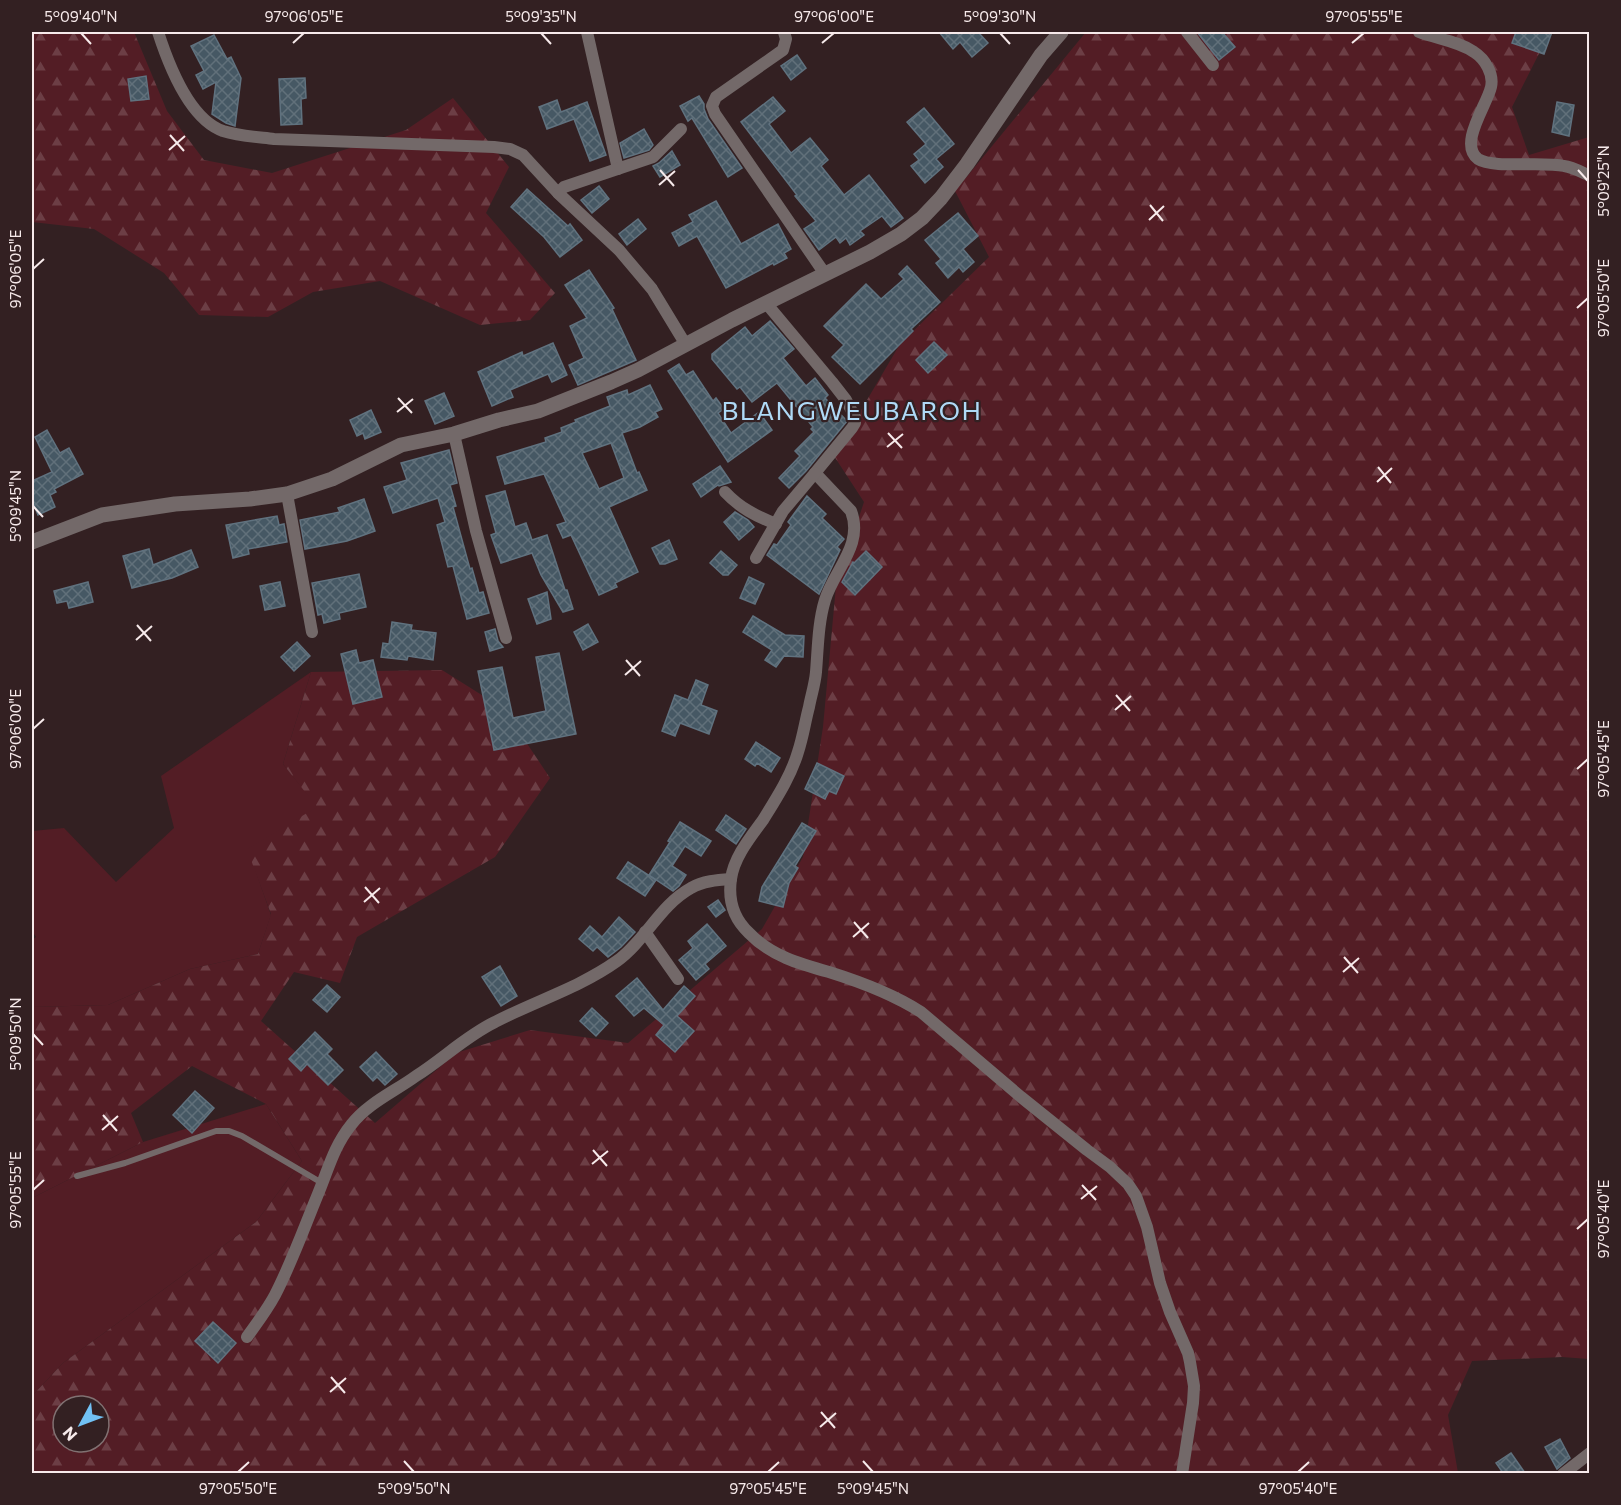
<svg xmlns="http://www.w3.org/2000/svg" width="1621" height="1505" viewBox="0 0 1621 1505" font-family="Commissioner,sans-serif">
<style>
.grass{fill:#531d25}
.forest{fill:url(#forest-firs);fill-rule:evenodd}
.building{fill:url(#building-cross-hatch);stroke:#60727f;stroke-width:1.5;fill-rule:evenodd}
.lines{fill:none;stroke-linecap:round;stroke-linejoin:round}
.service{stroke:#736969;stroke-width:6}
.minor{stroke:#736969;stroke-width:12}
.tertiary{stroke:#736969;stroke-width:15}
.ticks{fill:none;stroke:#f7eaeb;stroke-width:2}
.labels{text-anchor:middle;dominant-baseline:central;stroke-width:4.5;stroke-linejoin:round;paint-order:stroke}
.quarter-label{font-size:26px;letter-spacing:1.5px;fill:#afdaf7;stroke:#332022}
.neatline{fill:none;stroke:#f7eaeb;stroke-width:2}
.ticks-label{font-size:15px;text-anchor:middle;fill:#f7eaeb}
</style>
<defs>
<pattern id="forest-firs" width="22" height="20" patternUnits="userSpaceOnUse" patternTransform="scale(1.5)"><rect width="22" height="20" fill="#531d25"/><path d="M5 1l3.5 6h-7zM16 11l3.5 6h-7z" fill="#6c3e45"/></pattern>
<pattern id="building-cross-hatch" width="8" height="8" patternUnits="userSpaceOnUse" patternTransform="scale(1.5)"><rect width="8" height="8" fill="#465864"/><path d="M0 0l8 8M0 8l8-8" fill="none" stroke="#61707a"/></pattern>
</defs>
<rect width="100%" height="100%" fill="#332022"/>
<!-- grass -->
<g class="grass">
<path d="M311,672l-28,92 35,43 -70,42 23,66 -13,39 -68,15 -82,36 -76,2v-67l4,-3 -4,-6v-100l32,-3 52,54 58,-54 -13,-52z"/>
<path d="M266,1104l36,57 -46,61 -193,141 -31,33v-198l111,-56z"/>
</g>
<!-- forest -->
<g class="forest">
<path d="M32,32h102l33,79 37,49 68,13 134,-43 47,-32 56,69 -23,46 69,80 -25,27 -50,5 -100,-44 -67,11 -45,25 -69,-2 -35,-42 -70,-44 -62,-7z"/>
<path d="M1086,32h224l10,2 4,-2h226l-38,75 17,48 60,-18v1222l-27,-2 -90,4 -24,54 10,58h-1426v-77l31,-33 193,-141 46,-61 -36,-57 -74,-38 -61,47 12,29 -111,56v-191l76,-2 82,-36 68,-15 13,-40 -24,-65 70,-42 -34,-43 28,-92 131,-2 62,39 46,69 -55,79 -138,80 -17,46 -46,-11 -33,49 114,102 81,-70 74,-23 98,13 134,-114 41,-72 20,-130 13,-141 28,-84 -30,-46 66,-112 89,-87 -34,-66zM63,1406h36v36h-36z"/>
</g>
<!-- building -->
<g class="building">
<path d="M939,32h39l10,11 -16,14 -12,-15 -7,7z"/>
<path d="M1197,32h25l13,15 -16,13z"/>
<path d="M1516,32h36l-8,22 -32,-11z"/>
<path d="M214,35l13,24 4,-2 10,21 -6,48 -9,-3 -14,-9 4,-32 -13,7 -7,-14 8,-4 -13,-25z"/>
<path d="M797,55l9,13 -15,12 -10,-14z"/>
<path d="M146,76l3,23 -18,2 -3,-22z"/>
<path d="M305,78l1,20 -5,1 1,25 -21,1 -2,-46z"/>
<path d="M699,96l5,8v5l4,10 34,49 -14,9 -36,-59 -4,3 -8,-15z"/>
<path d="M773,97l12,14 -16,13 22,29 19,-15 18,22 -7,6 23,29 25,-20 34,43 -12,9 -9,-11 -22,15 4,4 -14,10 -4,-7 -6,5 -4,-6 -17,13 -15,-21 12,-8 -21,-25 2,-1 -56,-73z"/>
<path d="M557,100l4,12 26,-10 19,53 -16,6 -16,-42 -27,10 -8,-22z"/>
<path d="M1557,102l17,3 -5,31 -17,-4z"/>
<path d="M924,108l30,36 -18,15 7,8 -18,16 -14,-17 8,-6 -5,-6 12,-10 -19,-22z"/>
<path d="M644,129l9,16 -4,5 -25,8 -4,-15z"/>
<path d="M672,151l8,14 -20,12 -7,-11 6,-3z"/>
<path d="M599,186l10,13 -17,14 -11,-13z"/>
<path d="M527,189l41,37 2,-2 12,16 -22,17 -16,-20 -33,-30z"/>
<path d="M716,201l25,43 37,-20 13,25 -7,4 3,5 -13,7 -1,-2 -47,25 -29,-52 -18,10 -7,-13 21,-11 -4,-7z"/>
<path d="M958,213l20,23 -15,13 11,13 -11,10 -4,-5 -11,11 -12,-15 5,-4 -16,-19z"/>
<path d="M638,219l8,10 -19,16 -8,-11z"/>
<path d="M907,266l33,36 -29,27 2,2 -53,53 -28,-27 12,-12 -20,-19 42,-42 15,15 23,-20 -5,-5z"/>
<path d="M589,270l25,38 -2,1 24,51 -58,25 -9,-20 15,-7 -14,-32 17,-8 -22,-33z"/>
<path d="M770,321l24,28 -11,9 23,28 9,-8 13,17 -3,3 22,23 -41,50 -17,17 -10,-10 21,-22 -5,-5 19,-19 -3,-3 2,-2 -36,-44 -25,19 -12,-15 -3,2 -25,-30v-5l33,-27 7,9z"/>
<path d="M934,342l13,13 -19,18 -12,-13z"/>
<path d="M553,343l14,32 -15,7 -4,-8 -38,16 3,7 -21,9 -14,-34 44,-20 1,4z"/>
<path d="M679,364l7,11 7,-4 20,30 3,-3 8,11 -6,4 13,20 28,-21 13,18 -44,32 -60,-91z"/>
<path d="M650,385l12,24 -7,3 3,5 -18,10 -18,6 15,40 2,-1 8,18 -38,17 29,65 -23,11 2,4 -18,8 -28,-60 -8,3 -6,-13 9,-3 -22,-48 -39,10 -8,-27 49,-15 -1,-4 17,-6 -1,-4 15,-6 -1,-2 35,-14 -3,-9 20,-7 1,5zM611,443l13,35 -25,11 -17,-36z"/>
<path d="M444,393l10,23 -19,8 -10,-23z"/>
<path d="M371,410l10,22 -16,7 -2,-6 -6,3 -7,-16z"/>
<path d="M47,430l13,23 9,-5 14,26 -29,15 2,3 -6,3 5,12 -17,8 -6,-15v-19l20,-9 -17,-35z"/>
<path d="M449,450l8,33 -7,2 6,21 -3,1 17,62 2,-1 7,25 4,-1 6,21 -22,6 -14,-53 -5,1 -11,-42 8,-3 -7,-24 -45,15 -9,-26 23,-7 -6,-17z"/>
<path d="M720,466l11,16 -12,4 -1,-1 -17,12 -8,-13z"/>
<path d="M505,491l10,36 11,-4 6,17 15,-5 18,55h2l6,19 -10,3 -22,-37 -9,-22 -31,10 -10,-28 5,-2 -10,-37z"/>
<path d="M807,496l19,18 -4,4 22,21 -7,8 3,3 -21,44 -52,-39 7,-11 3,1 14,-20 -3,-3z"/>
<path d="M364,499l11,32 -28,10 -42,8 -5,-29 40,-8 -2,-4z"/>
<path d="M735,512l13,8 6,7 -15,13 -15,-18z"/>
<path d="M277,516l2,9 5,-1 3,18 -39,7 1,5 -16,4 -7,-33z"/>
<path d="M669,540l8,19 -12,5h-5l-8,-16z"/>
<path d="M149,549l4,16 38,-15 7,17 -26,11 -40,10 -9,-32z"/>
<path d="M721,551l16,14 -9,10h-5l-13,-12z"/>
<path d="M866,551l16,16 -27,28 -13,-13 11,-20 1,1z"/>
<path d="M359,574l7,33 -27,6 1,6 -16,4 -2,-9 -4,1 -6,-32z"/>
<path d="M749,577l15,7 -9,20 -15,-6z"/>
<path d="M88,582l5,20 -24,6 -2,-7 -10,2 -3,-12z"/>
<path d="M280,582l5,24 -20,4 -5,-24z"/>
<path d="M547,592l4,27 -14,5 -9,-25z"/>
<path d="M753,616l32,19 19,1 -1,21 -19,-1 -8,11 -11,-7 7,-10 -29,-18z"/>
<path d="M392,622l20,3 -1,5 25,3 -3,27 -25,-4 -1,4 -26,-3 2,-14 6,1z"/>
<path d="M588,624l10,18 -15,8 -9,-18z"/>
<path d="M495,629l3,12 5,6 -13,4 -5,-19z"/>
<path d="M297,642l13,14 -16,15 -13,-14z"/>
<path d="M356,650l3,13 14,-3 9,37 -29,7 -12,-50z"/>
<path d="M559,653l17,81 -82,16 -16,-79 24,-4 11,51 33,-7 -10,-54z"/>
<path d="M696,680l12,5 -7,20 16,6 -8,23 -29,-11 -5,13 -13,-5 13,-36 13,5z"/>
<path d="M756,742l24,16 -9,14 -14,-9 -2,3 -10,-7z"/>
<path d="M817,763l27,13 -8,18 -7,-3 -4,8 -20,-10z"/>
<path d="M726,815l20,14 -10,15 -20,-14z"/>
<path d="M680,822l31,19 -10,15 -16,-10 -13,20 14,9 -7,11 -6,5 -24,-16 21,-33 -2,-1z"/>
<path d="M802,823l14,8 -21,35 3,2 -9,15 -6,24 -24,-6 3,-14z"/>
<path d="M628,862l28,18 -11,16 -28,-18z"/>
<path d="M718,900l7,10 -9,7 -8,-10z"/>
<path d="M619,917l16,15 -14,15 -13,10 -11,-10 -4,4 -14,-12 11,-13 12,11z"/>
<path d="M707,924l19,22 -21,18 4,5 -13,11 -17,-20 14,-12 -5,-7z"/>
<path d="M500,966l17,30 -16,10 -19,-29z"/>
<path d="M637,978l26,32 21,-24 11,10 -18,20 17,15 -19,21 -19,-17 8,-10 -20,-17 -10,8 -18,-20z"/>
<path d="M327,985l13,12 -13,15 -14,-12z"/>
<path d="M592,1008l16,15 -12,13 -16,-15z"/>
<path d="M315,1032l17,17 -5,5 16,16 -15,15 -21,-21 -6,7 -12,-12z"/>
<path d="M376,1052l21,22 -12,11 -8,-8 -4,4 -13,-14z"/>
<path d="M195,1091l19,17 -22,25 -19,-18z"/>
<path d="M213,1322l23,21 -18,20 -23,-22z"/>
<path d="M1560,1439l10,19 -13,11 -12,-22z"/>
<path d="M1511,1453l14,20h-22l-7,-10z"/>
</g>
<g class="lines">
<!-- service -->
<path class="service" d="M77,1176l48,-13 91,-32h13l13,5 80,47"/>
<!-- minor -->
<g class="minor">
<path d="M158,32c10,31 31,87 65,99 16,5 34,6 51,8l220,8 16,2 13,6 35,38"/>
<path d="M587,32l31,137"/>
<path d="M784,32l2,7 -3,11 -67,47 -4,9 3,8 110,160"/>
<path d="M1187,32l26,33"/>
<path d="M1419,32c18,7 39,9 55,20 11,7 20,22 17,35 -4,18 -33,57 -13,72 15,10 65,2 86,7 9,1 17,6 26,10"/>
<path d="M681,129l-28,28 -89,30 -6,6 61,57 33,39 34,56"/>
<path d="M766,303l66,79 14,18 9,17v6l-3,5 -37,45 36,38c13,34 -17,59 -26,89 -7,23 -7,48 -9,72 -1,12 -5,24 -7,35 -4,15 -6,30 -11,45 -7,24 -22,47 -35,68 -13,18 -29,37 -32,59 -3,21 3,40 18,54 22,23 51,31 80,39 32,10 64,22 92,40l100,85 66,53 23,17 18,17 8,12 11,31 13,56 10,29 18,41 2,9 4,24 -1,17 -11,71"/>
<path d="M454,434l22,97 30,107"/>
<path d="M725,492c15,16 31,24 51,32"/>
<path d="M287,494l25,138"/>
<path d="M756,558l27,-47 32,-38"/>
<path d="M645,932l33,47"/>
<path d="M247,1337c10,-14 20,-27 28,-42 17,-33 29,-67 43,-101 10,-24 16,-48 33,-69 17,-22 43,-33 65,-49 27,-17 50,-40 79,-54 40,-21 84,-34 122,-61 28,-20 43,-56 74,-73 12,-7 26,-8 40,-9"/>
<path d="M1563,1474l27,-21"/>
</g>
<!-- tertiary -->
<path class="tertiary" d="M32,542l70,-27 73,-11 75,-5 37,-5 45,-15 69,-34 53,-11 45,-14 39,-9 73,-29 27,-12 94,-50 138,-68 31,-18 21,-16 19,-20 26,-34 74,-109 20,-23"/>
</g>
<!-- ticks -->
<path class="ticks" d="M81,33l10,11M541,33l10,11M1000,33l10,11M293,43l11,-10M822,43l12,-10M1352,43l12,-10M170,135l14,16M169,150l16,-14M660,170l14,16M1578,170l10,11M659,185l16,-14M1150,205l13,16M1149,220l15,-14M33,269l11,-10M1577,308l11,-10M398,398l14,15M397,412l16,-13M888,433l14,15M887,447l16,-13M1378,467l13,16M1377,482l15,-14M33,506l10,11M137,625l14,16M136,640l16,-14M626,660l14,16M625,675l16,-14M1116,695l14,16M1115,710l16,-14M33,729l11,-10M1577,769l11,-10M365,887l14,16M364,902l16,-14M854,922l14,16M853,937l16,-14M1344,957l14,16M1343,972l16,-14M33,1034l10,11M103,1115l14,16M102,1130l16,-14M593,1150l14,16M592,1164l16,-13M1082,1185l14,15M33,1190l11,-10M1081,1199l16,-13M1577,1229l11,-10M331,1377l14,16M330,1392l16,-14M821,1412l14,16M820,1427l16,-14M404,1461l10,11M863,1461l10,11M238,1472l11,-10M768,1472l11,-10M1298,1472l11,-10"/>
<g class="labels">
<!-- quarter labels -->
<g class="quarter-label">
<text x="852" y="409">BLANGWEUBAROH</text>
</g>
</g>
<!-- border -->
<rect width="1621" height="1505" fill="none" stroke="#332022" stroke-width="66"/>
<!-- north arrow -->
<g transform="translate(81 1424) rotate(229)"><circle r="28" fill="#332022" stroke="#817172" stroke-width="1.5"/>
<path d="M0-4.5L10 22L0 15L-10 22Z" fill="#71c1f4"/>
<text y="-9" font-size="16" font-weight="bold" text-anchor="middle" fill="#f7eaeb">N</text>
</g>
<rect x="33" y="33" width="1555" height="1439" class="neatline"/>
<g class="ticks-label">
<text x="81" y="22">5°09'40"N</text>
<text x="304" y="22">97°06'05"E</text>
<text x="541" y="22">5°09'35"N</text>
<text x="834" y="22">97°06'00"E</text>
<text x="1000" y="22">5°09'30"N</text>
<text x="1364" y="22">97°05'55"E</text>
<text transform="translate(1604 181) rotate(-90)" y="5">5°09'25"N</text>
<text transform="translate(16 269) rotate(-90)" y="5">97°06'05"E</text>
<text transform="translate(1604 298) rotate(-90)" y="5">97°05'50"E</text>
<text transform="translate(16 506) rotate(-90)" y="5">5°09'45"N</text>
<text transform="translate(16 729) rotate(-90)" y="5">97°06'00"E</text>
<text transform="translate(1604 759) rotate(-90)" y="5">97°05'45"E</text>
<text transform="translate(16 1034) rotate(-90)" y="5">5°09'50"N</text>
<text transform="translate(16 1190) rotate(-90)" y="5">97°05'55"E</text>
<text transform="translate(1604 1219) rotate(-90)" y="5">97°05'40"E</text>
<text x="238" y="1494">97°05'50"E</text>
<text x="414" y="1494">5°09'50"N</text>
<text x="768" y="1494">97°05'45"E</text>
<text x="873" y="1494">5°09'45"N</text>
<text x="1298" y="1494">97°05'40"E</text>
</g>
</svg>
